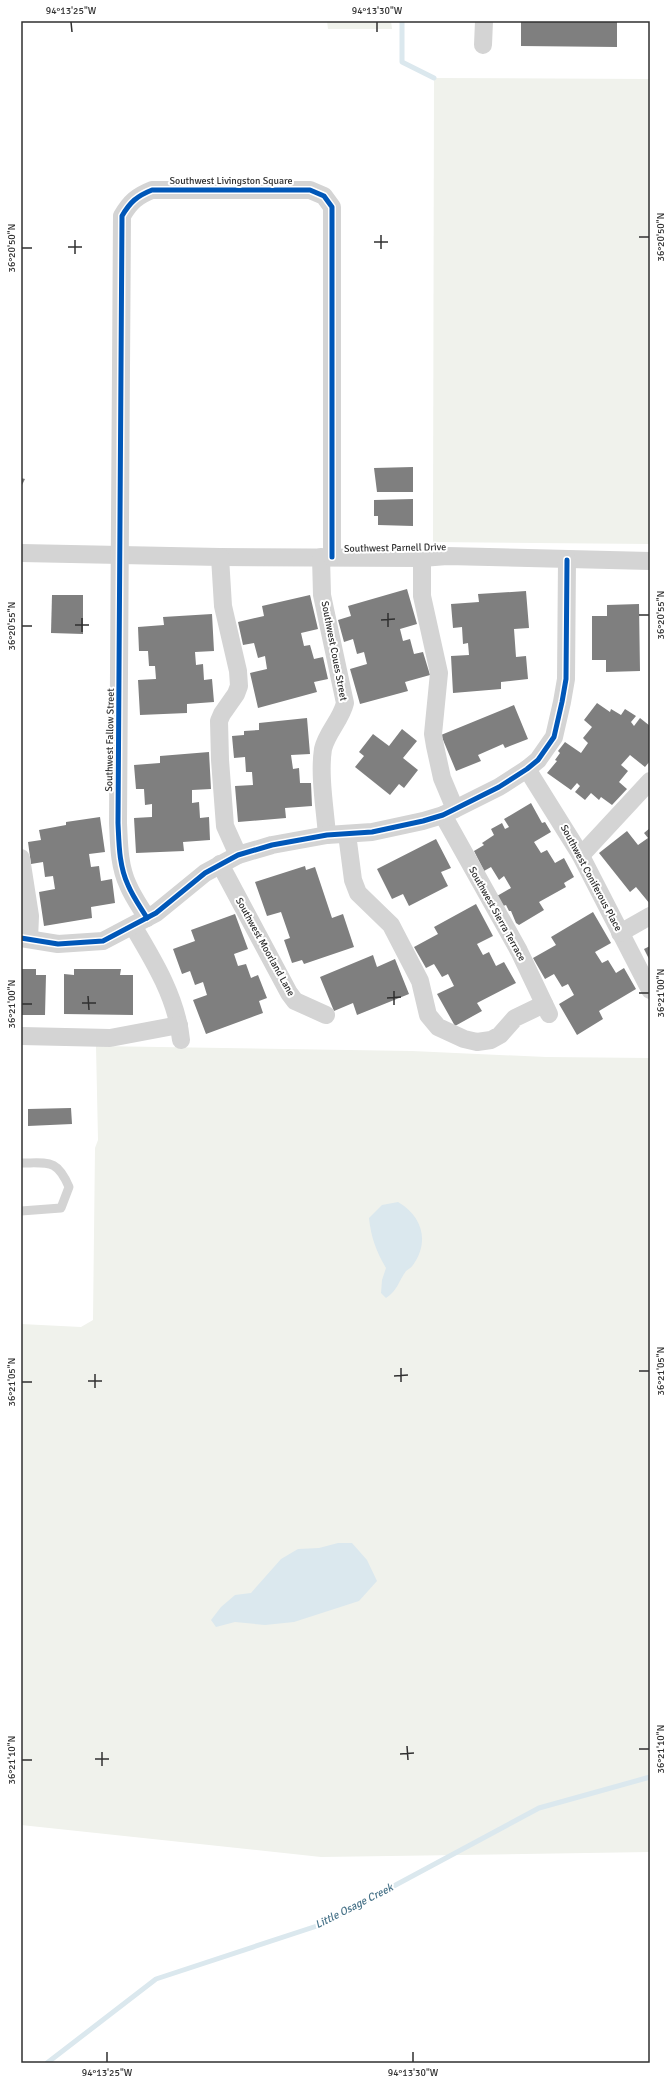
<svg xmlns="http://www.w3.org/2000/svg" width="671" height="2084" viewBox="0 0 671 2084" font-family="Signika,sans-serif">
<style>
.green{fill:#f0f2ec}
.water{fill:#dbe8ee}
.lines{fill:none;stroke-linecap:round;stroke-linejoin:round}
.stream{stroke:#dbe8ee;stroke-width:5}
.building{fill:#7f7f7f}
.service{stroke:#d4d4d4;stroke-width:9}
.minor{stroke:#d4d4d4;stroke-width:18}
.cycleway-casing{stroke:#fff;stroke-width:8}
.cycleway{stroke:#0057b8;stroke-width:5}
.ticks{fill:none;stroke:#303030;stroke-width:1.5}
.labels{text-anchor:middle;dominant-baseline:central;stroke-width:4;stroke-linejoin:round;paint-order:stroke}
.street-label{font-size:10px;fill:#303030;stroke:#fff}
.water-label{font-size:11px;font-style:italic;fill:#487389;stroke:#fff}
.neatline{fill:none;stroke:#303030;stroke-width:1.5}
.ticks-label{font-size:10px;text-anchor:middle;fill:#303030}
</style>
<rect width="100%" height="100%" fill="#fff"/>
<!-- green -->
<g class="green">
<path d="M327,21h64l1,8h-64z"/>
<path d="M434,78l216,1v465l-217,-2z"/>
<path d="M96,1046l316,5 134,6 104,1v794l-329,5 -300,-32v-501l60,3 12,-7 2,-172 3,-8z"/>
</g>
<!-- water -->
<g class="water">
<path d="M398,1202c24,14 32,39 15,63 -2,3 -5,4 -7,6 -8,11 -8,19 -20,27l-5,-5 1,-13 4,-12c-10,-17 -15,-31 -17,-50l13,-13z"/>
<path d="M338,1543h14l15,17 10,21 -18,20 -65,21 -29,3 -30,-3 -19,5 -5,-7 10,-13 14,-12 16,-2 30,-34 17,-10 21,-1z"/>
</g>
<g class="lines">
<!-- stream -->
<g class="stream">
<path d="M402,21v41l32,16"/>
<path d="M47,2063l109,-84 167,-55 216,-116 111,-31"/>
</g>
</g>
<!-- building -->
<g class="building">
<path d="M521,21h96v26l-96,-1z"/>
<path d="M413,467v25h-36l-3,-24z"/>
<path d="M21,478l4,1 -4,8z"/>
<path d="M413,499v27l-35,-1v-9h-4v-16z"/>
<path d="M407,589l10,35 -17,5 3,12 7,-2 4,15 9,-2 7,23 -25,7 3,9 -48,13 -10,-35 17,-5 -3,-12 -7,2 -4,-15 -9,3 -6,-22 13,-4 -3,-10z"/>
<path d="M526,591l3,37 -15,1 2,28 10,-1 2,23 -27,3v7l-48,4 -2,-37 18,-1 -1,-12 -5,1 -1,-17 -9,1 -2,-24 28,-2 -1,-8z"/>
<path d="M52,595h31v39l-32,-1z"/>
<path d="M310,595l8,34 -17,4 3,13 6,-1 4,14 9,-2 5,22 -14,3 3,10 -59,16 -8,-35 17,-4 -2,-13 -7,2 -4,-15 -11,2 -5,-23 26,-6 -2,-10z"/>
<path d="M639,604l1,67 -34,1v-12h-14v-44h15v-11z"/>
<path d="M212,614l2,37 -19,1 1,13 7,-1 1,16 8,-1 2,23 -27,2v9l-47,2 -2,-35 18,-1 -1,-13h-6l-1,-15h-9l-1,-24 26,-2 -1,-8z"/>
<path d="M597,703l13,9 1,-3 10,6 4,-6 11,7 -5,6 3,4 6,-8 10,8v35l-5,6 -15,-12 -9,10 7,6 -9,11 8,7 -15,16 -11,-8 -2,3 -8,-7 -6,7 -10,-8 5,-6 -3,-3 -6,7 -24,-17 10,-12 -2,-1 5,-7 -2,-2 7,-9 16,11 7,-10 -5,-5 9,-11 -8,-7z"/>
<path d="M514,705l14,34 -23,9 -2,-4 -25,11 3,6 -25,10 -15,-36z"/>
<path d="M307,718l3,36 -19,1 2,14 6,-1 1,15h11l1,23 -27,2 1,10 -48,4 -3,-36 18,-1 -1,-13h-6l-1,-15 -11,1 -2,-22 12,-1v-4l15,-1v-7z"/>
<path d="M402,729l15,12 -14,17 15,12 -14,18 -5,-4 -9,11 -35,-28 9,-11 -5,-4 14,-18 16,12z"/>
<path d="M209,752l2,37 -19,1v13l7,-1 1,16 9,-1 1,23 -27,2 1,9 -48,2 -2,-35 18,-1v-13l-7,1 -1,-16h-8l-2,-24 26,-2v-7z"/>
<path d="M531,803l11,20 3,-1 6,10 -17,10 7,11 6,-3 8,13 9,-5 10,19 -10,6 2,4 -27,15 5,8 -25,15 -3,-2 -5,-12h-2l-3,-6 -3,1 -6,-10 14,-8 -7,-12 -5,4 -8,-13 -7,4 -10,-20 10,-6 -2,-2 12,-8 -3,-6 11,-6 3,6 4,-2 -5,-8z"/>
<path d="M100,817l5,35 -16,2 2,13 8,-1 2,15 11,-2 3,24 -24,4 1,11 -48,8 -5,-34 16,-3 -2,-13 -8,1 -2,-15 -12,2 -3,-22 13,-2 -2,-10 27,-5v-3z"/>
<path d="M650,828v76l-14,-17 -6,5 -31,-39 28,-22 11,14 10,-7 -4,-5z"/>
<path d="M436,839l15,29 -10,4 7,14 -39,20 -6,-12 -11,5 -15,-30z"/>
<path d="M305,866l1,4 9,-3 17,51 11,-4 11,33 -50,17 -2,-4 -10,3 -8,-23 6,-2 -9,-26 -14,4 -12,-34z"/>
<path d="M476,904l17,32 -16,8 6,11 6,-3 7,14 8,-4 12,21 -39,20 5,8 -27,15 -18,-32 17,-8 -6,-12 -6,3 -8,-13 -8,4 -12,-21 24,-13 -4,-7z"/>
<path d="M593,912l18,31 -16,9 7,11 6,-3 8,13 8,-5 12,21 -37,22 4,8 -26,16 -18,-31 15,-9 -6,-11 -6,3 -8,-13 -9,5 -12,-21 23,-13 -5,-8z"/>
<path d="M235,914l13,35 -14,5 4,12 8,-2 5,14 7,-3 9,23 -8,3 4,12 -57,21 -13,-34 14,-5 -4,-13 -8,3 -5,-14 -8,3 -9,-25 22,-8 -4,-11z"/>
<path d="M650,946v15l-6,-12z"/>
<path d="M373,955l4,12 18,-8 14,35 -52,21 -4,-12 -19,8 -14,-34z"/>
<path d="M21,969h15v6h10l-1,40h-24z"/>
<path d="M74,969h47l-1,6h13v40l-69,-1v-40l10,1z"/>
<path d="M71,1108l1,16 -44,2v-17z"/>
</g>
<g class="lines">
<!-- service -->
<path class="service" d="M21,1163c28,0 36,-4 48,24l-8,21 -40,3"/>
<!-- minor -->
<g class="minor">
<path d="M483,45l1,-24"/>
<path d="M21,553l199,4 202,1 25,-2 203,5"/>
<path d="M220,557l3,49 15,65 1,15 -3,8 -14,20 -3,7 1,39 5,66 13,29"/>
<path d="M321,557l1,38 23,108c-4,17 -18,29 -22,46 -4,26 2,60 4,86"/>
<path d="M422,558v38l17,77 -6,61 2,12 7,32 13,31"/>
<path d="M527,769l53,85 70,136"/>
<path d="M443,815l76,136 30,63"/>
<path d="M347,834l6,46 5,13 33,32 29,56 8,34 10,12 26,12 13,3 14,-2 9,-5 15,-17 29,-14"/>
<path d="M580,854l6,-4 64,-69"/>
<path d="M21,858l9,58 -1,23"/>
<path d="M220,864l69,129 6,8 31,14"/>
<path d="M147,918c-6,-10 -14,-21 -19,-33 -9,-19 -9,-41 -10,-62l4,-607c8,-14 15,-20 30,-26h158l14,6 8,11v350"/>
<path d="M133,926c21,35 44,73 48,114"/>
<path d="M620,933l30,-17"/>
<path d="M21,938l37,6 45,-3 53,-28 49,-40 33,-18 34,-10 55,-10 45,-3 51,-11 20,-6 56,-28 28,-18 11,-9 16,-23 8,-35 4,-23 1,-119"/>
<path d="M21,1036l89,2 69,-13"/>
</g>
<defs>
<g id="cycleway">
<path d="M147,918c-6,-10 -14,-21 -19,-33 -9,-19 -9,-41 -10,-62l4,-607c8,-14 15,-20 30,-26h158l14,6 8,11v350"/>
<path d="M21,938l37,6 45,-3 53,-28 49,-40 33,-18 34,-10 55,-10 45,-3 51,-11 20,-6 56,-28 28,-18 11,-9 16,-23 8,-35 4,-23 1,-119"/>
</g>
</defs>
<!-- cycleway casing -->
<use href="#cycleway" class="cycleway-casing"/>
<!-- cycleway -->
<use href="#cycleway" class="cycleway"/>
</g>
<!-- ticks -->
<path class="ticks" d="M71,22l1,10M377,22v10M381,235v14M639,237h10M75,240v14M374,242h14M68,247h14M22,248h10M388,613v14M639,615h10M82,618v14M381,620l14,-1M75,625h14M22,626h10M394,991v14M639,993h10M88,996l1,14M387,998l14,-1M82,1003h14M22,1004h10M401,1368v14M639,1371h10M95,1374v14M394,1376l14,-1M88,1381h14M22,1382h10M407,1746l1,14M639,1749h10M102,1752v14M400,1754l14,-1M95,1759h14M22,1760h10M107,2052v10M413,2052v10"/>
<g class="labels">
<!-- street labels -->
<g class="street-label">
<text x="231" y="181">Southwest Livingston Square</text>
<text transform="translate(395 548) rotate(-1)">Southwest Parnell Drive</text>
<text transform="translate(334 651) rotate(79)">Southwest Coues Street</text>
<text transform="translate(110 740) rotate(-89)">Southwest Fallow Street</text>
<text transform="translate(591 878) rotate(62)">Southwest Coniferous Place</text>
<text transform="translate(497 914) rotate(61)">Southwest Sierra Terrace</text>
<text transform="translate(265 947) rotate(61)">Southwest Moorland Lane</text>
</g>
<!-- water labels -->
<g class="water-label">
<text transform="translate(354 1906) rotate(-27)">Little Osage Creek</text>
</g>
</g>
<!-- border -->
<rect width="671" height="2084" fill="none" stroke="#ffffff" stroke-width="44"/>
<rect x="22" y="22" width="627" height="2040" class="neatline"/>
<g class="ticks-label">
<text x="71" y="14">94°13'25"W</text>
<text x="377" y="14">94°13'30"W</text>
<text transform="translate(660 237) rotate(-90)" y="4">36°20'50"N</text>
<text transform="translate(11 248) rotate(-90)" y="4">36°20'50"N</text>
<text transform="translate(660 615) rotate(-90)" y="4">36°20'55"N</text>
<text transform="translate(11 626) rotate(-90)" y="4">36°20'55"N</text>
<text transform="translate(660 993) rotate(-90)" y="4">36°21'00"N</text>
<text transform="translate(11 1004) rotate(-90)" y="4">36°21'00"N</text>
<text transform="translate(660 1371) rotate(-90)" y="4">36°21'05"N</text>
<text transform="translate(11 1382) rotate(-90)" y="4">36°21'05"N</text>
<text transform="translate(660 1749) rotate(-90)" y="4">36°21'10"N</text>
<text transform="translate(11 1760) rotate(-90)" y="4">36°21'10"N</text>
<text x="107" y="2076">94°13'25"W</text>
<text x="413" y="2076">94°13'30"W</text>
</g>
</svg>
